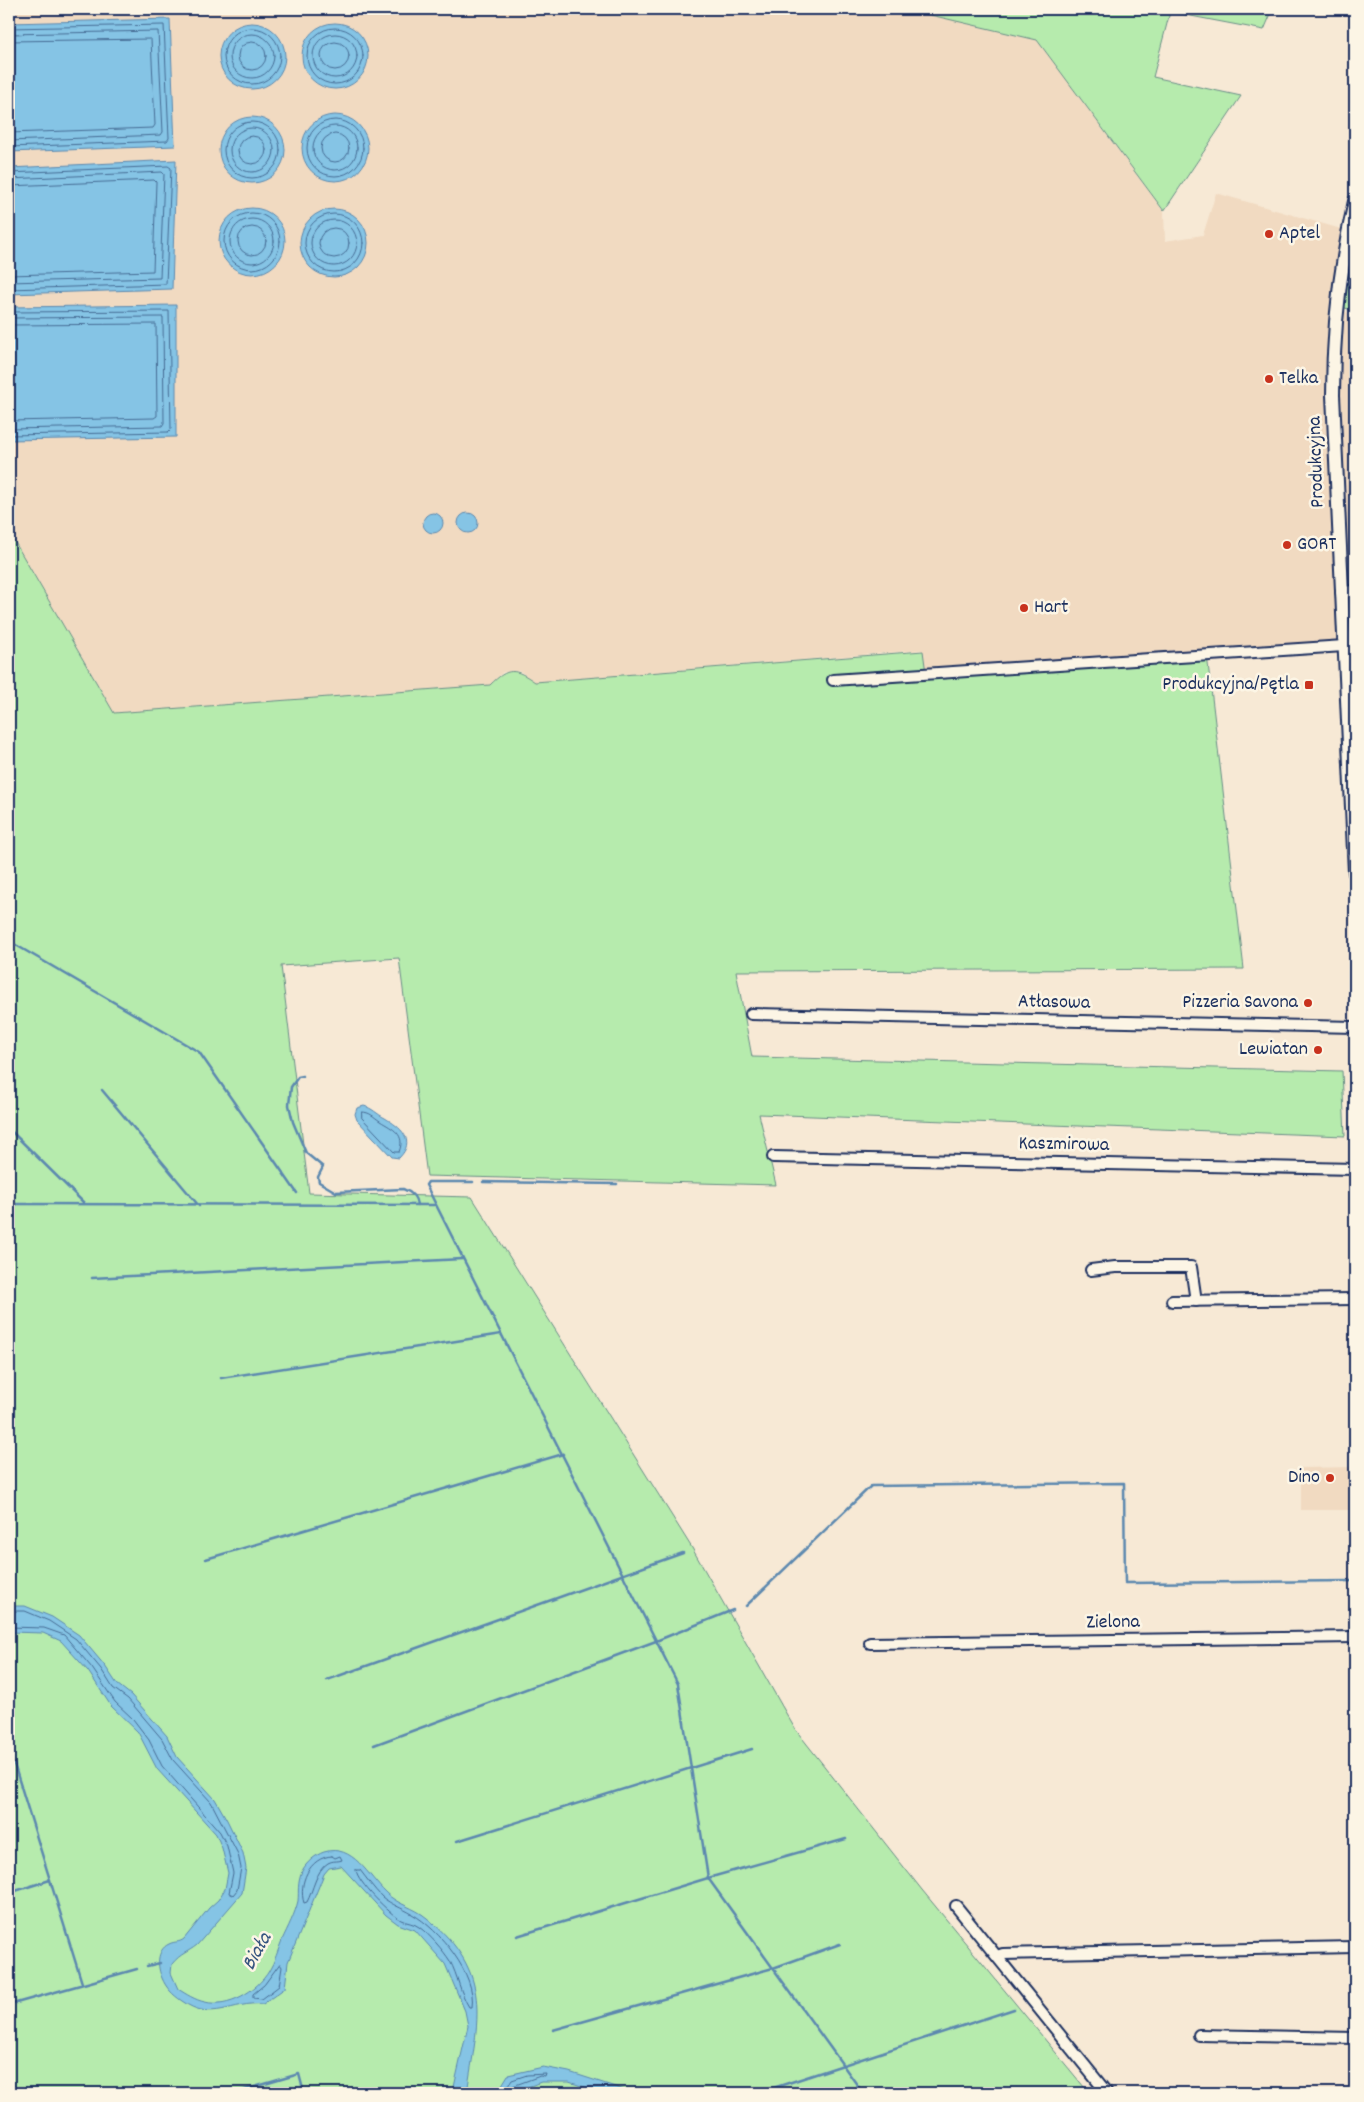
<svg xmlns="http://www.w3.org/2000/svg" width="1364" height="2102" viewBox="0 0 1364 2102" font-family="Dekko,sans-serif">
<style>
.built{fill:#f1dac1}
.green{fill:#b6ebad;stroke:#688d86}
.water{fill:#85c4e5;stroke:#5b88af}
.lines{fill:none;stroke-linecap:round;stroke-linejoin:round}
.shore{stroke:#456b94;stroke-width:1}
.stream{stroke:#5b88af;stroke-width:2.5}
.minor-casing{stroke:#1b2f5e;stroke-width:14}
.tertiary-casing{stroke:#1b2f5e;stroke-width:16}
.minor{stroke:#fcf5e5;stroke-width:10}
.tertiary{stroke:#fcf5e5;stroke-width:12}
.poi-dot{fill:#c8321e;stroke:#fcf5e5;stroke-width:2}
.labels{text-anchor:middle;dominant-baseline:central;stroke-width:5;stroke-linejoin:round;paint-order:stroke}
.poi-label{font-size:20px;fill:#1b2f5e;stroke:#fcf5e5;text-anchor:start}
.street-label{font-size:20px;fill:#1b2f5e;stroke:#fcf5e5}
.water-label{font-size:21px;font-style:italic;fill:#365480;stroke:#fcf5e5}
</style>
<rect width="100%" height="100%" fill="#f7e9d5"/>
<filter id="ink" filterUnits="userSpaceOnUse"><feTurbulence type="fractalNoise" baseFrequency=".02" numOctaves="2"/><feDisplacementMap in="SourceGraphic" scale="10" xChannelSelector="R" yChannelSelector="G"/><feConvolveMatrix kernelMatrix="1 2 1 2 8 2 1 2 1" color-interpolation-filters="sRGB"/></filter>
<g filter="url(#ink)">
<!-- built -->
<g class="built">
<path d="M9,9h896l132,31 127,172 1,29 38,-6 13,-42 139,40 -13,74 10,11v-7h3v234l-5,-108 -1,16 6,182 -11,2v9l-418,28 -4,-24 -387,32 -15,-11 -17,1 -13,13 -376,28 -105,-181z"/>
<path d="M1355,1467v43h-54v-42z"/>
</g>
<!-- green -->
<g class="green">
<path d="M905,9h368l-9,21 -94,-18 -17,65 88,19 -77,115 -127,-171z"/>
<path d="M1355,245v66l-13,-4 6,-42h4z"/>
<path d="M9,532l105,181 376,-28c18,-18 25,-17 45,-3l388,-31 3,22 281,-18 37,314 -508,2 16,86 590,14 3,65 -586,-22 17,71 -349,-9 -28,-218 -118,8 28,227 163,4 220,351 103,181 127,161 167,203h-1080z"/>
</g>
<!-- water -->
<g class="water">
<path d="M170,19l5,127 -166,6v-129z"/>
<circle cx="335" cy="56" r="33"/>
<circle cx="252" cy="56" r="33"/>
<circle cx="335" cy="148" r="33"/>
<circle cx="252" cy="150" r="33"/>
<path d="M176,160l-4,129 -163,5v-126z"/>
<circle cx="252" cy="241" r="33"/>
<circle cx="334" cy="243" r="34"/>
<path d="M176,305v132l-167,3v-133z"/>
<circle cx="433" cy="523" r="10"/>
<circle cx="468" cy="523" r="10"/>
<path d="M364,1106c8,2 13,8 21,12 15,9 32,22 14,40l-7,-1 -35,-37 -2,-6 2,-6z"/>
<path d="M9,1606h16l27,11 27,18 26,31 12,18 14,11 36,41 10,21 38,42 12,21 16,33 3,15 -4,25 -45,52c-10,8 -16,8 -25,19l-1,9 7,16c8,5 17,11 27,13 23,6 52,-11 64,-31 6,-10 9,-21 13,-31 6,-13 13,-26 16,-39 1,-10 -1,-19 4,-30 4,-8 13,-16 22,-19 29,-9 44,24 62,41 12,12 28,14 41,25 67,55 51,101 40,175h-17l4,-6 14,-61 -3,-15 -20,-47 -30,-34 -17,-6 -12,-9 -45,-49 -12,2 -5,6 -36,88 -3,26 -22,16c-31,-3 -51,19 -81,-3 -9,-6 -16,-13 -20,-23 -5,-11 -6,-28 7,-34 6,-3 10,-1 15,-5l25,-31 9,-8 7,-11 3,-16 -6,-25 -6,-14 -59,-65 -19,-37 -27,-26 -23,-35 -27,-30 -18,-8 -34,-1z"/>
<path d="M543,2067l26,5 65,21h-31l-34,-11h-28l-29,11h-15l11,-18z"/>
</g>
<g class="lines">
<!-- shore -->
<g class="shore">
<circle cx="335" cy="56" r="28"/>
<circle cx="252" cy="56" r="28"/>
<path d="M9,28l155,-3 5,113 -2,3 -158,6"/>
<path d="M9,34l149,-3 5,101 -2,3 -152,6"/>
<circle cx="335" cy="56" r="22"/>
<circle cx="252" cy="56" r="22"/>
<path d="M9,41l142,-2 4,86 -2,3 -144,5"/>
<circle cx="335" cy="56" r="14"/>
<circle cx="252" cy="56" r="14"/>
<circle cx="335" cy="148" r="28"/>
<circle cx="252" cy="150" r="28"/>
<circle cx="335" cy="148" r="22"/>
<circle cx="252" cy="150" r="22"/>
<circle cx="335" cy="148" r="14"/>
<circle cx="252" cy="150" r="14"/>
<path d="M9,173l159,-7 3,2 -5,116 -157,5"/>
<path d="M9,179l153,-7 2,2 -4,104 -151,4"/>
<path d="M9,186l145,-6 2,2 -3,89 -144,4"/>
<circle cx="252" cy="241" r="28"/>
<circle cx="334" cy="243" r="29"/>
<circle cx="252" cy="241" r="22"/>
<circle cx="334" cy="243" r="23"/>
<circle cx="252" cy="241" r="14"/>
<circle cx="334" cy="243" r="15"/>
<path d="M9,312l160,-1 2,118 -3,3 -159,3"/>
<path d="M9,318l154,-1 1,106 -2,3 -153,3"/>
<path d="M9,325l147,-1 1,92 -3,2 -145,3"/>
<path d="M362,1112c8,0 12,5 18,9 13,8 26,13 19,31h-5l-32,-34z"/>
<path d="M9,1611h16l24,10 27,18 25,30 12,19 15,11 34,40 11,21 38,42 27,52 3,14 -4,22 -4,5 -4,-2 4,-20 -6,-27 -7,-14 -58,-66 -13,-26 -16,-21 -18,-17 -23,-34 -28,-33 -20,-7 -35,-1"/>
<path d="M332,1856l3,2 5,-2 2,4c-6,2 -8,0 -14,3 -12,7 -15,28 -21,39l-3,1c-6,-19 5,-46 28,-47z"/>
<path d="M356,1870h4c7,9 14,19 22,27 10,8 20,11 30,17 27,15 65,61 60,93h-3c-9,-14 -11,-31 -19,-46 -7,-11 -20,-26 -31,-34 -5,-4 -12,-4 -18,-7 -11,-6 -44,-38 -45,-50z"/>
<path d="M280,1964l2,3 -3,19 -17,13 -9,-1v-4l11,-9z"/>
<path d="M503,2093l9,-13 15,-5 19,-1 -1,3 -5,-1 -27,10 -3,7"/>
</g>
<!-- stream -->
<g class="stream">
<path d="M9,941l190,111 98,141"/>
<path d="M303,1076l-5,1 -7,10 -2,18 4,17 13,31 17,14 -5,10 1,5 17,10 67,-3c8,3 13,7 14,16"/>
<path d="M102,1090l97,116"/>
<path d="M9,1129l75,74"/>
<path d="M473,1182h-45l-2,3 252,499 30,194 155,215"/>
<path d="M483,1182l134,2"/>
<path d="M9,1204l426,1"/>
<path d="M92,1278l370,-19"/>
<path d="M221,1378l280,-44"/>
<path d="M206,1559l357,-105"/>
<path d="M746,1606l125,-120 253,-3 1,100 230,-2"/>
<path d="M327,1680l356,-127"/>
<path d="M374,1745l282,-104 77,-31"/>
<path d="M9,1765l5,-1 68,219"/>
<path d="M457,1841l295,-92"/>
<path d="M9,1893l41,-13"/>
<path d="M517,1936l191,-58 138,-39"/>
<path d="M147,1966l13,-3"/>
<path d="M9,2005l128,-36"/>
<path d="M553,2030l220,-62 67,-24"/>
<path d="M234,2093l65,-19 5,19"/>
<path d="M758,2093l256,-84"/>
</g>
<defs>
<g id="minor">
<path d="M1341,592l14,-1"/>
<path d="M833,680l511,-34"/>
<path d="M751,1014l604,13"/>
<path d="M773,1157l582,12"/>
<path d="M1091,1270l24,-3h76l5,34"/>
<path d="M1172,1301l183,-2"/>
<path d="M870,1643l485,-6"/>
<path d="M956,1906l151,187"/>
<path d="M997,1956l6,-2 352,-7"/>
<path d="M1199,2035l156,3"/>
</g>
<path id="tertiary" d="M1355,201c-15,64 -22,128 -22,194l22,478"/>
</defs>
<!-- minor casing -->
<use href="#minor" class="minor-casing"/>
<!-- tertiary casing -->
<use href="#tertiary" class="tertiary-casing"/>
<!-- minor -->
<use href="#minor" class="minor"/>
<!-- tertiary -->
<use href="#tertiary" class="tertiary"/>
</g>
</g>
<!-- markers -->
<g class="poi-dot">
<circle cx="1269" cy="234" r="5"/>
<circle cx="1269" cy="379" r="5"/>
<circle cx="1287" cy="545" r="5"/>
<circle cx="1024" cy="608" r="5"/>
<rect x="1304" y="680" width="10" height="10" rx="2.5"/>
<circle cx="1308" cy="1003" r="5"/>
<circle cx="1318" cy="1050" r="5"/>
<circle cx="1330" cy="1478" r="5"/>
</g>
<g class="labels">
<!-- poi labels -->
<g class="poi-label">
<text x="1279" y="234">Aptel</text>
<text x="1279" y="379">Telka</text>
<text x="1297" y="545">GORT</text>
<text x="1034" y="608">Hart</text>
<text x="1299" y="685" text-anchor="end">Produkcyjna/Pętla</text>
<text x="1298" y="1003" text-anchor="end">Pizzeria Savona</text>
<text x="1308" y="1050" text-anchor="end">Lewiatan</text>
<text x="1320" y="1478" text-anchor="end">Dino</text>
</g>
<!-- street labels -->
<g class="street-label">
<text transform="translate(1317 462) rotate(-92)">Produkcyjna</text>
<text transform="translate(1054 1003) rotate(1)">Atłasowa</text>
<text transform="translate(1064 1145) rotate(1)">Kaszmirowa</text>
<text transform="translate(1113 1623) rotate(-1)">Zielona</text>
</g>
<!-- water labels -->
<g class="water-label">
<text transform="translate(258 1952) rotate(-61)">Biała</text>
</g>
</g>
<!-- margin -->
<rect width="1364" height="2102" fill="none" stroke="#fcf5e5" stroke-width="30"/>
<rect x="15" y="15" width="1334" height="2072" fill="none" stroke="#1b2f5e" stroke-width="2" filter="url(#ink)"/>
</svg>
